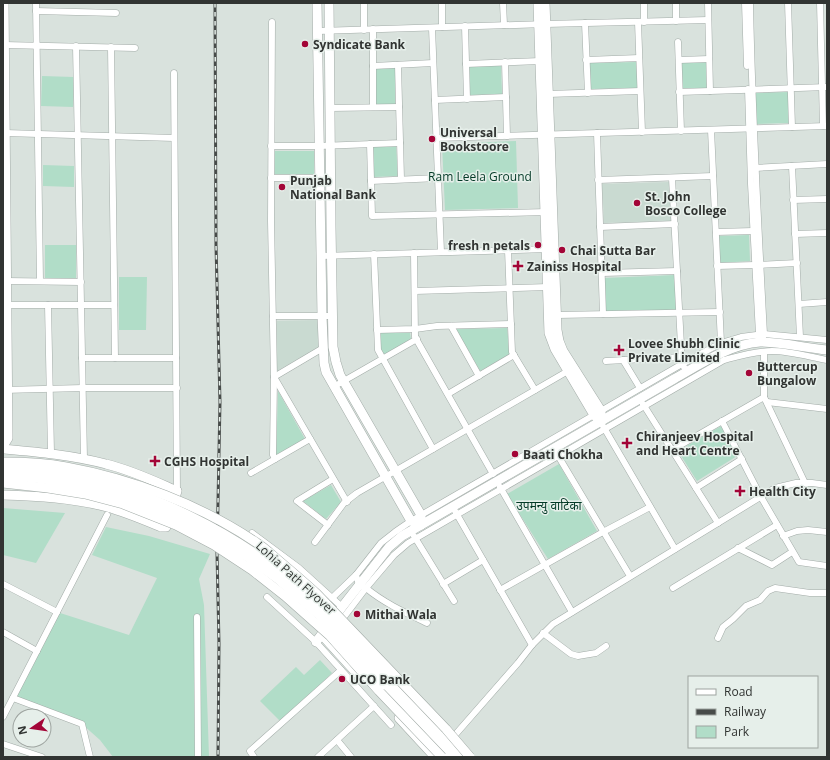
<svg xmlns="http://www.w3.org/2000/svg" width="830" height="760" viewBox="0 0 830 760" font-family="'Open Sans','Noto Sans Devanagari',sans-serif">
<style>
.built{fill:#c9dad1}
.green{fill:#b1ddc8}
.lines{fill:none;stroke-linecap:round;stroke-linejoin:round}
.street-casing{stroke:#a3aca8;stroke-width:7}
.secondary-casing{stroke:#a3aca8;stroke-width:10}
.street{stroke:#fff;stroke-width:6}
.secondary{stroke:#fff;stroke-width:9}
.rail-casing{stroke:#474b49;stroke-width:3}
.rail{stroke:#e6efea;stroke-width:1.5;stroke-dasharray:4.5;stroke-linecap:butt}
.secondary-bridge-casing{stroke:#a3aca8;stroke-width:10;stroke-linecap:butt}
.secondary-bridge{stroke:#fff;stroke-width:9}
.poi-dot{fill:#a30537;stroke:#e6efea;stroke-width:1.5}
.labels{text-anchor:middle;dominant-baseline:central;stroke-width:3;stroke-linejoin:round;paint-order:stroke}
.poi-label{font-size:12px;font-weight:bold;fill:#313432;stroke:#e6efea;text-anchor:start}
.park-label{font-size:12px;fill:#043a27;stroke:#e6efea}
.street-label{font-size:12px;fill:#313432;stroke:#e6efea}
</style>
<rect width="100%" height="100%" fill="#d9e2dd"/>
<!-- built -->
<g class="built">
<path d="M670,182l1,39 -67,2 -2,-39z"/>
<path d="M318,320l1,27 -42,24v-50z"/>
</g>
<!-- green -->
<g class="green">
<path d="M637,62l1,26 -48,1 -1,-26z"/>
<path d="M681,62h25l1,26h-25z"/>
<path d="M501,65l1,29 -32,1 -1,-29z"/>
<path d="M395,68v36h-19l-1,-35z"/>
<path d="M42,76l32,1 -1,30 -32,-1z"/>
<path d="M788,92l1,31 -33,1 -1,-31z"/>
<path d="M516,141l2,67 -73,2 -3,-66z"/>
<path d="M396,146l2,30 -24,1 -1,-30z"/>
<rect x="274" y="151" width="40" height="23"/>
<path d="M43,165l31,1v21l-31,-1z"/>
<path d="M749,235l1,26 -30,2 -1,-27z"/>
<rect x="45" y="245" width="31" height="33"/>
<path d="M675,275l1,35 -71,2 -1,-34z"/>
<path d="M119,277h28l-1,53h-27z"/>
<path d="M507,328l3,26 -30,17 -24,-42z"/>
<path d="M379,333h31l1,6 -27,16 -3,-5z"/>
<path d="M278,391l27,48 -29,16z"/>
<path d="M721,426l16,30 -40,25 -19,-30z"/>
<path d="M559,464l38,67 -49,28 -41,-65z"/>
<path d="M331,485l10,17 -15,17 -23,-18z"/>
<path d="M3,508l62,5 -29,50 -33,-8z"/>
<path d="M106,527l43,9 61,18 -11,25 5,26 5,152h-96l-13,-17 -18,-16 -69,-26 44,-86 72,23 28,-57 -65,-23z"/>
<path d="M320,660l12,13 -51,49 -21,-21 36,-34 8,8z"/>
</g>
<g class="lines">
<defs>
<g id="street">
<path d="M36,3l4,278"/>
<path d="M364,3v27"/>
<path d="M442,3v24"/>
<path d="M503,3l1,22"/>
<path d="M644,3v19"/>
<path d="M676,3v18"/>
<path d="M708,3l2,88"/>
<path d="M745,3l2,63"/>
<path d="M750,3c2,111 8,221 14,331l-1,3"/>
<path d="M788,3l4,124"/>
<path d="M820,3l3,123"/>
<path d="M36,11l80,2"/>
<path d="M272,22l-1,199 3,156 -1,78 2,4"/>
<path d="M638,22l4,110"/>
<path d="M585,23l3,70"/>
<path d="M465,26l2,73"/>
<path d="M432,28l9,224"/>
<path d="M373,29v78"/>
<path d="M318,31l228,-7 162,-4"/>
<path d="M678,42l3,89"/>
<path d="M4,45l131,3"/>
<path d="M76,46l8,413"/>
<path d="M111,47l4,311"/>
<path d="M586,60l53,-2"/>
<path d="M679,60l30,-1"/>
<path d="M505,62l2,74"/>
<path d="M466,64l74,-3"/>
<path d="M398,65l3,114"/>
<path d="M373,66l60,-3"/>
<path d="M174,73l3,418"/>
<path d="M748,89l3,95 8,150 1,3"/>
<path d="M679,92l148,-5"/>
<path d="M548,94l92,-3"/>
<path d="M435,100l71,-3"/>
<path d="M330,108l69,-1"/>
<path d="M711,130l10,213"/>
<path d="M5,133l169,5"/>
<path d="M597,133l6,181"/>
<path d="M436,138l391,-12"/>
<path d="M370,144l2,72 175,-4"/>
<path d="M271,146h48l81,-3"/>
<path d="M792,166l8,171"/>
<path d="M755,168l72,-4"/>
<path d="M271,178h49"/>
<path d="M672,178l10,186 2,3"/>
<path d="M598,180l115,-4"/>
<path d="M371,181l67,-3"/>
<path d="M793,200l34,-1"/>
<path d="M600,227l75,-3"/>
<path d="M716,232l37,-1"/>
<path d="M795,234l32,-1"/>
<path d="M508,250l4,102 23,38"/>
<path d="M414,253l1,84 78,137"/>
<path d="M374,254l4,96 55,99"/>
<path d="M321,256l227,-7"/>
<path d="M717,266l38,-1 42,-2"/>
<path d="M602,273l75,-2"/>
<path d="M6,281l75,1"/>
<path d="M415,291l133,-4"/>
<path d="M799,304l28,-2"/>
<path d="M7,305h107"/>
<path d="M48,305l3,148"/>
<path d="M557,315l163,-3"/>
<path d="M273,316h60"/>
<path d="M451,326l28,50"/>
<path d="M377,330l38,-1 22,-3 74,-2"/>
<path d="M827,340l-63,-6 -23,3 -20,6 -39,21 -271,157 -16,11 -14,11 -25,32 3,10 7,3 28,-33 14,-12 316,-183c15,-4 32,-9 48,-9 18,0 38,6 55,9"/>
<path d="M323,348l-49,29 73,125"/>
<path d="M764,352v45l41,86"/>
<path d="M82,358h94"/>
<path d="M623,360l17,28"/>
<path d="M606,361l76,-4"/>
<path d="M335,386l82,-47"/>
<path d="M3,390l80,-2h94"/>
<path d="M448,394l66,-39"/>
<path d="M767,402l60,7"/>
<path d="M643,404l75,119"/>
<path d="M722,421l39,76 38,65 28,4"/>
<path d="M603,426l72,123"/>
<path d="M554,449l76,127"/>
<path d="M672,450l92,-53"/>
<path d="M251,473l59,-34"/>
<path d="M500,487l72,125"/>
<path d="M696,488l46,-29"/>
<path d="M455,511l77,134"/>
<path d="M328,525l-31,-24 36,-22"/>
<path d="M252,533l47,35 43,39"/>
<path d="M414,536l40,65"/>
<path d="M783,536l14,-5 11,-1 19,2"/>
<path d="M315,542l29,-39 13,-10 211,-122"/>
<path d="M738,548l34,17 20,-13"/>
<path d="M3,584l54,28"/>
<path d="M443,584l40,-24"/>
<path d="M673,588l104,-63"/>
<path d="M500,590l103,-58 47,-25"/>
<path d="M267,597l49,45 75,83"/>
<path d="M332,598l24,-23"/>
<path d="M197,617l1,140"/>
<path d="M344,617l22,-29c18,15 40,25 61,35"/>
<path d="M3,632l34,19"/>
<path d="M543,633l28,21 7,2 18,-3 10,-7"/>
<path d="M718,638l5,-11 10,-8 13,-13 14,-6 8,-9 7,-3 35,5h17"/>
<path d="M13,698l69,26 8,33"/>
<path d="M3,717l104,-202"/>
<path d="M455,735l63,-72 14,-18 21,-21 222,-136 21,-5h16l15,2"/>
<path d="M337,740l14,17"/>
<path d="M3,744l39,13"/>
<path d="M254,757l-4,-6 91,-81"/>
<path d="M318,757l56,-51"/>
</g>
<g id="secondary">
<path d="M317,3l5,313 2,47 2,9 85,149 10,4v-10l-81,-140 -4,-13 -3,-15 -2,-120 -2,-224"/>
<path d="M538,3l11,330 6,16 39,66 7,7"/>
<path d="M545,3l12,327 2,11 4,10 38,60v11"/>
<path d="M3,446l5,-8 -4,-435"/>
<path d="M3,449c34,3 69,6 103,15 25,6 48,17 71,27l-11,36h-5c-17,-7 -36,-15 -54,-20 -34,-9 -69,-11 -104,-12"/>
<path d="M322,635l39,43"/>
<path d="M316,642l26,-35 47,-60 13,-11 272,-157c25,-14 56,-35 86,-37 22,0 45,6 67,8"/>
<path d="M389,680l34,36 30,30 9,11"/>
<path d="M384,685l69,72"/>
<path d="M399,718l36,39"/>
</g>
</defs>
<!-- street casing -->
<use href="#street" class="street-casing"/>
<!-- secondary casing -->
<use href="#secondary" class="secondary-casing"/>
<!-- street -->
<use href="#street" class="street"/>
<!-- secondary -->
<use href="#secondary" class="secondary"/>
<defs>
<path id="rail" d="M215,3l1,242 4,157 -3,151 2,91 -1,113"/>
</defs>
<!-- rail casing -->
<use href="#rail" class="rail-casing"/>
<!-- rail -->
<use href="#rail" class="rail"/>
<defs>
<g id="secondary-bridge">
<path d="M3,462c21,0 43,1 63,5 66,12 135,38 191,76 8,5 14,11 21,17 13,11 26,22 39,34l129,135 24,28"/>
<path d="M3,468c26,2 52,4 78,10 73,15 151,54 208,101 36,30 68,67 100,101"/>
<path d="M3,475l41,4 30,5 47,11 54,21 41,22 33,20 29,21 40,35 66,71"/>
<path d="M3,483l45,5 37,6 38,10 53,21 38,20 38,25 33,26 45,40 49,55 63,66"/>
</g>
</defs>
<!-- secondary-bridge casing -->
<use href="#secondary-bridge" class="secondary-bridge-casing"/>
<!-- secondary-bridge -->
<use href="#secondary-bridge" class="secondary-bridge"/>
</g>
<!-- markers -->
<g class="poi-dot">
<circle cx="305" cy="44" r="4"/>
<circle cx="432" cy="139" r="4"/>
<circle cx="282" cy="187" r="4"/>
<circle cx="637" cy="203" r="4"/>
<circle cx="538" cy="245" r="4"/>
<circle cx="562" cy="250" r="4"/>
<path d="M516 260h4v4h4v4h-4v4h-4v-4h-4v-4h4z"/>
<path d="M617 344h4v4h4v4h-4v4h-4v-4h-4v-4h4z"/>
<circle cx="749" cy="373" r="4"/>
<path d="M625 437h4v4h4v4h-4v4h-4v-4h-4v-4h4z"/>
<circle cx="515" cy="454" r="4"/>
<path d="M153 455h4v4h4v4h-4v4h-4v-4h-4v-4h4z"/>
<path d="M738 485h4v4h4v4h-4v4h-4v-4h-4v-4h4z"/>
<circle cx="357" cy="614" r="4"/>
<circle cx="342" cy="679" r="4"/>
</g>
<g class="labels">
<!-- poi labels -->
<g class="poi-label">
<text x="313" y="44">Syndicate Bank</text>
<text x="440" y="132">Universal<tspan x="440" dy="14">Bookstoore</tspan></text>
<text x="290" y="180">Punjab<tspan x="290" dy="14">National Bank</tspan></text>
<text x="645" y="196">St. John<tspan x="645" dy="14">Bosco College</tspan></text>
<text x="530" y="245" text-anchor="end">fresh n petals</text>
<text x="570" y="250">Chai Sutta Bar</text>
<text x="527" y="266">Zainiss Hospital</text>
<text x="628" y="343">Lovee Shubh Clinic<tspan x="628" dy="14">Private Limited</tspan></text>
<text x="757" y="366">Buttercup<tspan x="757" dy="14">Bungalow</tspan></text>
<text x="636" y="436">Chiranjeev Hospital<tspan x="636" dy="14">and Heart Centre</tspan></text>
<text x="523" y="454">Baati Chokha</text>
<text x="164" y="461">CGHS Hospital</text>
<text x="749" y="491">Health City</text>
<text x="365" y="614">Mithai Wala</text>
<text x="350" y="679">UCO Bank</text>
</g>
<!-- park labels -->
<g class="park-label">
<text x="480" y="176">Ram Leela Ground</text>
<text x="549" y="505">उपमन्यु वाटिका</text>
</g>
<!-- street labels -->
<g class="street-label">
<text transform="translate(296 578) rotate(42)">Lohia Path Flyover</text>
</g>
</g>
<!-- border -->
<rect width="830" height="760" fill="none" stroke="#313432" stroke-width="8"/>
<!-- legend -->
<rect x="688" y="676" width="130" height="72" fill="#e6efea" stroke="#9ea4a0"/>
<rect x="696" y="689" width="20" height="6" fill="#ffffff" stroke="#9ea4a0"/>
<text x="724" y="696" font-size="12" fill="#313432">Road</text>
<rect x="696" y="709" width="20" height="6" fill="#474b49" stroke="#9ea4a0"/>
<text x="724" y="716" font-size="12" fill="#313432">Railway</text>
<rect x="696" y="726" width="20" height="12" fill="#b1ddc8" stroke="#9ea4a0"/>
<text x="724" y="736" font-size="12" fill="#313432">Park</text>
<!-- north arrow -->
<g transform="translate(32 728) rotate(257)"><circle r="19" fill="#e6efea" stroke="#9ea4a0"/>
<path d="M0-3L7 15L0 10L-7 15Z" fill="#a30537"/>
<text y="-6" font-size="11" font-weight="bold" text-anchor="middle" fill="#313432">N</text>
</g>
</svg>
